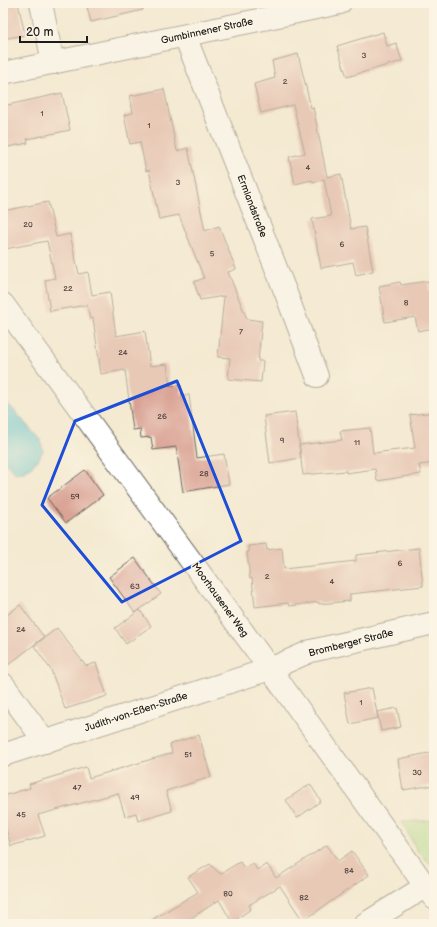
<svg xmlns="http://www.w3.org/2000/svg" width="437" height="927" viewBox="0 0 437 927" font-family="'Balsamiq Sans',sans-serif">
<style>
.green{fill:#addb88;stroke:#647c52}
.water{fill:#58c5d1;stroke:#3a7076}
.building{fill:#d9a294}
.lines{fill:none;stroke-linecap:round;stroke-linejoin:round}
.street-casing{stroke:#68645b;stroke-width:24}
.street{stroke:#fff;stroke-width:22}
.marked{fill:none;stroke:#1d4ed8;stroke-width:3;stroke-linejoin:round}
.labels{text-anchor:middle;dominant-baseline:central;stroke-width:3;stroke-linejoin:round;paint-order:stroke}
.number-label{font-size:8px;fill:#4b3e3a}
.street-label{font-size:10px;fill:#1c1c1c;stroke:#fcf5e5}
</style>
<rect width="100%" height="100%" fill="#fcf5e5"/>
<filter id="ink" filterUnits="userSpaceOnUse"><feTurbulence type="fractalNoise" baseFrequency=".025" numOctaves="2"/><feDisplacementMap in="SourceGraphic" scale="8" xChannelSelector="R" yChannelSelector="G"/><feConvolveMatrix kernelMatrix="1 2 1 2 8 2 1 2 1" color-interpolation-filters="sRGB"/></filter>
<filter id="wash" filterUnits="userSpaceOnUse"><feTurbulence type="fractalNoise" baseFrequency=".012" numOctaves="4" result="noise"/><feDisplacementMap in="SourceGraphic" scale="16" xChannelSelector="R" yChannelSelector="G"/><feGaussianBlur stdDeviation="0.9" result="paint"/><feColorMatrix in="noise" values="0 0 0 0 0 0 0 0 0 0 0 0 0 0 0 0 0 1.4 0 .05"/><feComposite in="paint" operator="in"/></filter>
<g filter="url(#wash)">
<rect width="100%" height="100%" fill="#f4ead1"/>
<!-- green -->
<path class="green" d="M434,820v47l-16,-15 -16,-30z"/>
<!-- water -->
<path class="water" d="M3,398l38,43 2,10 -5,9 -7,7 -9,6h-7l-12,-12z"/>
<g id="blocks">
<!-- building -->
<g class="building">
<path d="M3,3h15l7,32 -22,4z"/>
<path d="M86,3h57v7l-52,12z"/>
<path d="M383,32l4,14 9,-3 6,18 -55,16 -10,-31z"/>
<path d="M298,54l13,54 2,-1 14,70 14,-3 10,55 14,-2 8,44 -17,4 -3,-13 -32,6 -9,-49 19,-3 -7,-37 -11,3 -1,-2 -17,4 -6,-27 16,-4 -12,-48 -32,8 -7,-29 21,-6 -3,-17z"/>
<path d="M164,89l13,62 11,-3 17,83 14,-5 17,43 -8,3 19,47 15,2 -4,40h5l-2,21 -33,-3 2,-21 -12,-1 6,-61 -24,4 -6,-18 10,-4 -25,-63 -20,4 -10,-49 -3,1 -6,-29 -10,2 -6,-29 9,-2 -3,-17z"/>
<path d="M62,93l8,37 -43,9 1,4 -25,5v-42z"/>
<path d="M48,202l8,35 14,-3 9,40 9,-2 4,23 18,-3 6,44 29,-5 5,35 17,-2 3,22 11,-1 1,10h7l8,63 27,-4 5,30 -46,8 -7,-45 -23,3 -2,-13 -10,1 -1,-9 -7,1 -8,-60 -24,4 -8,-56 -3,1 -3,-14 -37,6 -5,-31 10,-2 -8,-37 -42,8 -2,-9v-29z"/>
<path d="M428,281l6,38v9l-16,3 -3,-14 -30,5 -6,-36 21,-4 1,3z"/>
<path d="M295,412l6,46 -31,5 -6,-47z"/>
<path d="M434,412v51l-15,2 2,9 -44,7 -2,-12 -29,4v-2l-43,4 -4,-30 43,-5 -2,-9 30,-3 3,25 42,-5 -5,-33z"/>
<path d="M85,470l18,25 -37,28 -19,-25z"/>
<path d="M266,544l1,6 15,-2 2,21 72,-8v-6l63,-7 4,38 -73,8v7l-31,3v-2l-30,4 -1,-3 -33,4 -3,-29 -2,1 -3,-27h2l-1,-6z"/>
<path d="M135,558l26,36 -26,19 -26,-36z"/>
<path d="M20,605l24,32 -41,32v-51z"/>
<path d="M140,610l11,16 -25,18 -11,-16z"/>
<path d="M57,628l29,38 10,-3 11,33 -42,13 -14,-39 -17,-24z"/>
<path d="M372,688l6,30 -28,6 -6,-31z"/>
<path d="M397,708l4,19 -20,4 -4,-19z"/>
<path d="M199,735l12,42 -45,14 6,20 -34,10 -2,-8 -11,3 -7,-23 -80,22 7,21 -34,10 -8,-28v-22l27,-8 -1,-4 57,-17 3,11 83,-25 -2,-9z"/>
<path d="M434,752v33l-31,5 -5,-31z"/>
<path d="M310,784l11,17 -24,17 -11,-18z"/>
<path d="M327,845l11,16 14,-10 17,24 -66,46 -23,-35 -31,19 2,4 -19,13 -13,-22 -37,24h-37l53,-32 -10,-15 22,-13 10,10 20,-12 4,6 9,-5 4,7 10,-6 9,14z"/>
</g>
</g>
</g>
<g filter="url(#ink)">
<use href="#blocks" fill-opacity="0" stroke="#68645b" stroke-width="1"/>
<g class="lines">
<defs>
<g id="street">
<path d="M41,3l12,60"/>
<path d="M185,36l102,260 30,80"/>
<path d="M3,73l337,-70"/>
<path d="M3,304l267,365 164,229"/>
<path d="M3,684l42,58"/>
<path d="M3,755l267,-86 41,-18 123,-28"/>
<path d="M365,924l61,-38"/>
</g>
</defs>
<!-- street casing -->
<use href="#street" class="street-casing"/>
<!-- street -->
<use href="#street" class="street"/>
</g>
</g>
<!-- marked area -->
<path d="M0 0H437V927H0ZM177,381l64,160 -119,61 -80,-97 33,-84z" fill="#f4ead1" fill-opacity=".55" fill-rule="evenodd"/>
<path class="marked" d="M177,381l64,160 -119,61 -80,-97 33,-84z"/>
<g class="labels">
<!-- number labels -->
<g class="number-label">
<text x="364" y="55">3</text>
<text x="285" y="81">2</text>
<text x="42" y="113">1</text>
<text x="149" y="125">1</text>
<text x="308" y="167">4</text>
<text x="178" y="182">3</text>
<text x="28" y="224">20</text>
<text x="342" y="244">6</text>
<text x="212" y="253">5</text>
<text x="68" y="288">22</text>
<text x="406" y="302">8</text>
<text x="241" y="331">7</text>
<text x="123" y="352">24</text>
<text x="162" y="416">26</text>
<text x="282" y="440">9</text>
<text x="357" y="442">11</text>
<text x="204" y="473">28</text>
<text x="75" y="496">59</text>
<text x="400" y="563">6</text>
<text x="267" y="576">2</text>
<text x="332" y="581">4</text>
<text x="135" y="586">63</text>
<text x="21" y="629">24</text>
<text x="361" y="702">1</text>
<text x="188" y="754">51</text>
<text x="417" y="772">30</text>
<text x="77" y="787">47</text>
<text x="135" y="797">49</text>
<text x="21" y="814">45</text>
<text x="349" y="870">84</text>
<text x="228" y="893">80</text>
<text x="304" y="897">82</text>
</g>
<!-- street labels -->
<g class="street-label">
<text transform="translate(207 31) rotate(-12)">Gumbinnener Straße</text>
<text transform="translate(252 206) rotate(69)">Ermlandstraße</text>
<text transform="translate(220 600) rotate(54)">Moorhausener Weg</text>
<text transform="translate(351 643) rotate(-14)">Bromberger Straße</text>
<text transform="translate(136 712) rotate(-18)">Judith-von-Eßen-Straße</text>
</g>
</g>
<!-- margin -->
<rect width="437" height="927" fill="none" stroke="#fcf5e5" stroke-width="16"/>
<!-- scale -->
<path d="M20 36v6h67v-6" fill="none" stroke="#1c1c1c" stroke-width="2"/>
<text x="26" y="36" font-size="12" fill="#1c1c1c" stroke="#fcf5e5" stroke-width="3" paint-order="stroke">20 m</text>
</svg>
